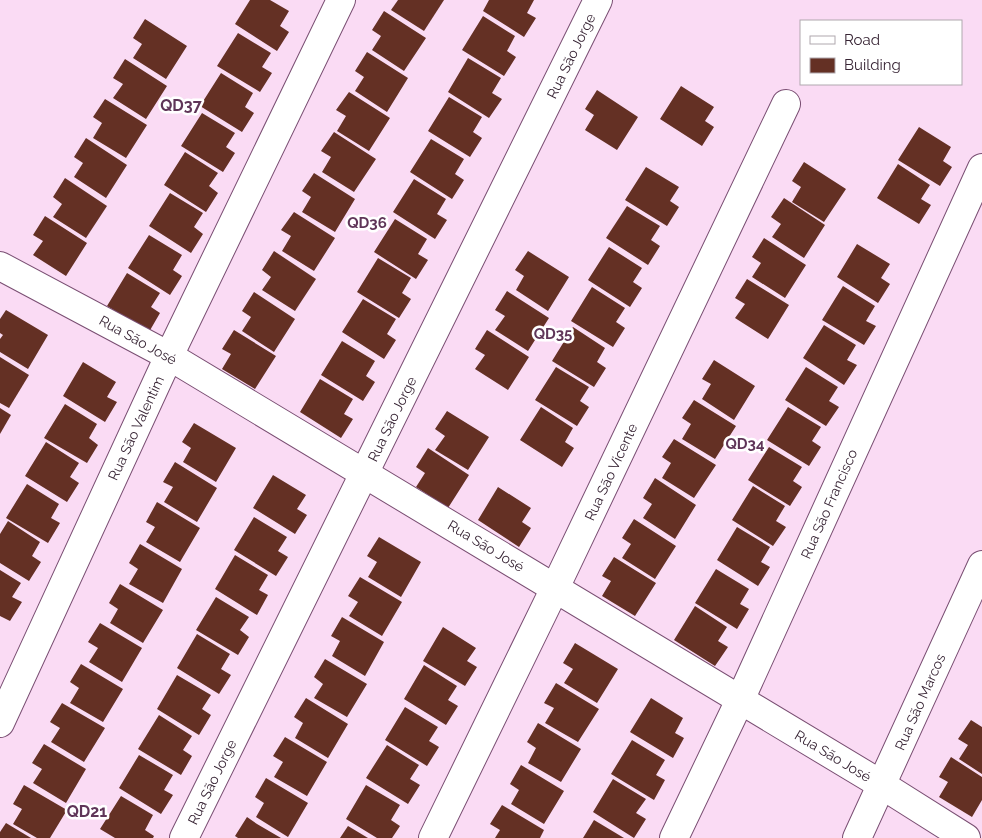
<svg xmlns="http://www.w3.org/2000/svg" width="982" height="838" viewBox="0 0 982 838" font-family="Raleway,sans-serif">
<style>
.building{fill:#643024}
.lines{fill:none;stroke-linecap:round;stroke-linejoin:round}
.street-casing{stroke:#794e72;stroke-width:30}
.street{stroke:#fff;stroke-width:28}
.labels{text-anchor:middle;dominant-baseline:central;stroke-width:5;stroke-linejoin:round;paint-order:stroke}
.street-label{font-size:14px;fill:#382535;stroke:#fff}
.neighbourhood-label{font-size:15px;font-weight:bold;fill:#5f3558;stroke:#fff}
.quarter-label{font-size:16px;font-weight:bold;fill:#5f3558;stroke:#fff}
</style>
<rect width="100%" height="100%" fill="#fadbf4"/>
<!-- building -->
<g class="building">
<path d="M250,0h20l19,11 -9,15 9,6 -12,19 -42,-27z"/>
<path d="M398,0h46l-20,31 -33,-21z"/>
<path d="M489,0h45l-7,13 9,5 -12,19 -41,-26z"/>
<path d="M384,11l42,27 -22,33 -32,-21 9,-14 -9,-6z"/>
<path d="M483,16l32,20 -8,15 9,6 -12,19 -42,-26z"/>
<path d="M145,19l42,27 -21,33 -33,-21 9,-14 -9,-6z"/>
<path d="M238,33l33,20 -9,14 10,6 -12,19 -43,-26z"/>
<path d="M367,52l41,26 -21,34 -32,-21 9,-14 -9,-6z"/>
<path d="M468,58l33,20 -9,15 10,6 -13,19 -41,-26z"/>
<path d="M125,59l42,27 -21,33 -33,-21 10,-14 -10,-6z"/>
<path d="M221,73l32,20 -8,14 9,6 -12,19 -42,-26z"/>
<path d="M681,86l33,21 -9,14 9,6 -12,19 -42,-27z"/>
<path d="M597,90l41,27 -21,33 -32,-20 9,-15 -9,-6z"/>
<path d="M349,92l41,26 -21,33 -32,-20 9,-15 -10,-6z"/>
<path d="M449,97l33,20 -9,15 9,6 -12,19 -42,-26z"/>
<path d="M105,99l42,26 -21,33 -33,-20 9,-15 -9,-6z"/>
<path d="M202,113l33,20 -9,14 9,6 -12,19 -42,-26z"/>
<path d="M919,127l32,20 -8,14 9,6 -12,19 -42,-26z"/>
<path d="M334,132l42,27 -22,33 -32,-20 9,-15 -10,-6z"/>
<path d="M86,138l41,27 -21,33 -32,-21 9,-14 -9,-6z"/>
<path d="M431,139l33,20 -9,15 9,6 -12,19 -42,-27z"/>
<path d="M185,152l33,21 -9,13 9,7 -12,19 -42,-27z"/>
<path d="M804,162l42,27 -22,33 -32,-20 9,-15 -9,-6z"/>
<path d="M898,164l32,21 -9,14 10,6 -12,19 -42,-26z"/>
<path d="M646,167l33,20 -9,14 9,6 -12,19 -42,-26z"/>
<path d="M314,173l41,26 -20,33 -33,-20 9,-15 -9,-6z"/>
<path d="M65,178l42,28 -21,32 -33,-21 9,-13 -9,-7z"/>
<path d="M414,179l32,20 -9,15 10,6 -12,19 -42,-27z"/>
<path d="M170,193l33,20 -9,14 9,7 -12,19 -42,-27z"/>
<path d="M784,198l41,27 -21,33 -32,-21 9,-13 -10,-7z"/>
<path d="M627,206l33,20 -9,14 9,6 -12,19 -42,-27z"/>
<path d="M294,212l41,26 -21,33 -32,-20 9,-15 -10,-6z"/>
<path d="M45,216l42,27 -21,33 -33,-21 10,-14 -10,-6z"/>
<path d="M395,219l32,20 -9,15 10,6 -12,19 -42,-27z"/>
<path d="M149,235l33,20 -9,15 9,6 -12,19 -42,-27z"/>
<path d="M764,238l42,27 -21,33 -33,-21 9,-14 -9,-6z"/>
<path d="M857,244l33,20 -9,14 9,6 -12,19 -41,-26z"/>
<path d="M609,247l33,21 -9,14 9,6 -12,19 -42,-27z"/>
<path d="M274,251l42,28 -21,32 -33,-21 9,-13 -9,-7z"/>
<path d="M528,251l41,26 -21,34 -32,-21 8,-14 -9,-6z"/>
<path d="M378,258l33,20 -9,15 9,6 -12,19 -42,-26z"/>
<path d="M127,273l33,20 -9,14 9,6 -11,19 -42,-26z"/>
<path d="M747,279l42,26 -21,34 -33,-21 10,-14 -10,-6z"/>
<path d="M843,286l32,20 -9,15 10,5 -12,19 -42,-25z"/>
<path d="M592,287l33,21 -9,14 9,6 -12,19 -42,-26z"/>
<path d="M507,291l42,27 -21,33 -33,-21 10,-14 -10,-6z"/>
<path d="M254,292l41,27 -21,33 -32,-21 9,-14 -9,-6z"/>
<path d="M363,299l33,20 -9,15 9,6 -12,19 -42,-27z"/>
<path d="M6,310l42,25 -20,34 -28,-17v-13l3,-4 -3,-2v-14z"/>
<path d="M824,325l32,20 -9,15 10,5 -13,20 -41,-27z"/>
<path d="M573,327l32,21 -8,14 9,6 -12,19 -42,-26z"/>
<path d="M234,330l42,26 -21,33 -33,-20 9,-15 -9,-5z"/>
<path d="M487,330l42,27 -21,33 -33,-21 10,-14 -10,-6z"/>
<path d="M342,341l33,20 -9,15 9,6 -12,19 -42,-26z"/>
<path d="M0,357l29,18 -20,33 -9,-5z"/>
<path d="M714,360l41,26 -21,34 -32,-21 9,-15 -9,-5z"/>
<path d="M83,362l33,20 -9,15 10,5 -12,20 -42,-26z"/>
<path d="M556,367l33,20 -9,14 9,6 -12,19 -42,-26z"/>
<path d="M806,367l32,20 -9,14 10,6 -13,19 -41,-26z"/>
<path d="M320,379l33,20 -9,15 9,5 -12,19 -41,-26z"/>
<path d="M694,400l42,26 -21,33 -33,-20 9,-15 -9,-6z"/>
<path d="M65,404l32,20 -8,14 9,7 -11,18 -43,-25z"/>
<path d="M541,407l32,21 -8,14 9,6 -12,19 -42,-27z"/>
<path d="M788,407l33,20 -9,14 9,6 -12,19 -42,-26z"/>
<path d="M0,408l11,7 -11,19z"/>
<path d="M447,411l42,26 -21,33 -33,-20 10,-14 -10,-7z"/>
<path d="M194,423l42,25 -20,34 -33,-20 8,-14 -9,-6z"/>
<path d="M674,439l42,26 -22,33 -32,-20 9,-15 -9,-6z"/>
<path d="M46,442l33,21 -9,14 9,6 -12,19 -42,-26z"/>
<path d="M769,447l33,20 -9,14 9,6 -12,19 -42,-26z"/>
<path d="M428,448l41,27 -21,33 -32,-21 9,-14 -9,-6z"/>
<path d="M175,462l42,26 -20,34 -33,-20 9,-15 -10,-5z"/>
<path d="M273,475l33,20 -9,14 10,6 -12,19 -42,-26z"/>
<path d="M655,478l41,27 -21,34 -32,-21 9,-14 -9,-6z"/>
<path d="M27,484l32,20 -8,14 9,5 -12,20 -42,-25z"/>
<path d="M753,486l32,20 -9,15 10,6 -13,19 -41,-26z"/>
<path d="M498,487l33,21 -9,14 9,6 -12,19 -41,-27z"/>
<path d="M157,502l43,26 -20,34 -34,-20 9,-15 -9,-5z"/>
<path d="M254,517l33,20 -9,14 10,6 -12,19 -42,-26z"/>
<path d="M634,519l42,27 -21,33 -33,-21 9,-14 -9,-6z"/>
<path d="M8,521l32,21 -8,14 9,6 -12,19 -29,-18v-29z"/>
<path d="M737,527l33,20 -9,15 9,5 -12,19 -41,-26z"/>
<path d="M379,537l42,25 -20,35 -33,-20 9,-15 -10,-6z"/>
<path d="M140,544l42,25 -19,34 -34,-19 9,-15 -9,-6z"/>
<path d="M235,555l33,20 -9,15 9,5 -11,20 -42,-26z"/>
<path d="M614,557l42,26 -21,33 -33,-20 9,-15 -9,-5z"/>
<path d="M716,569l33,20 -9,15 9,5 -12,20 -42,-26z"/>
<path d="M0,570l21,13 -9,14 10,5 -12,19 -10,-5z"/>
<path d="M360,577l42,25 -20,34 -33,-20 9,-14 -10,-6z"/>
<path d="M120,584l43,26 -20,33 -33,-20 8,-14 -9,-6z"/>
<path d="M216,597l33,20 -9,13 9,7 -11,18 -42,-25z"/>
<path d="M695,606l32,21 -9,14 10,6 -13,19 -41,-26z"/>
<path d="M342,617l42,25 -19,34 -33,-20 8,-15 -9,-5z"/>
<path d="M100,623l42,25 -20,34 -33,-20 9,-14 -10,-6z"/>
<path d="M443,627l33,21 -9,13 10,6 -12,19 -42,-25z"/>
<path d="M197,634l33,20 -9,15 10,6 -12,19 -42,-26z"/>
<path d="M575,643l43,26 -21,34 -33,-20 9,-14 -10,-6z"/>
<path d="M325,659l42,25 -20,33 -33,-19 9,-14 -9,-7z"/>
<path d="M81,664l42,25 -20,33 -33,-19 9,-15 -9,-6z"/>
<path d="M424,665l33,21 -9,14 10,6 -12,19 -42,-26z"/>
<path d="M177,675l34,20 -9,14 9,6 -12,20 -42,-26z"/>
<path d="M556,683l43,26 -21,33 -33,-19 9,-15 -10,-5z"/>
<path d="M306,698l42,26 -20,34 -33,-20 8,-15 -9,-6z"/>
<path d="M651,698l32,20 -8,15 9,5 -11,20 -43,-26z"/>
<path d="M62,703l43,25 -21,34 -33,-20 9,-14 -10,-6z"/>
<path d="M405,707l33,20 -9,14 10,6 -12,19 -42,-26z"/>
<path d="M159,715l33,21 -9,14 9,6 -11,19 -43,-26z"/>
<path d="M971,720l11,7v47l-23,-15 9,-14 -10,-6z"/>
<path d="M538,723l43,26 -20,33 -33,-19 8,-15 -9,-6z"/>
<path d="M285,737l42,25 -20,34 -33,-19 9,-15 -10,-6z"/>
<path d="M632,740l33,20 -9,15 9,5 -11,20 -43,-26z"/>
<path d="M44,744l42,25 -20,34 -33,-20 9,-14 -10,-6z"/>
<path d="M387,745l32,20 -9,14 10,6 -12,19 -42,-26z"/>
<path d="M139,755l34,20 -9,15 9,5 -12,19 -42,-26z"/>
<path d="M951,757l31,20v23l-10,17 -33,-20 9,-15 -9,-5z"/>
<path d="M521,765l43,26 -20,33 -33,-20 8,-14 -9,-6z"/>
<path d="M266,778l42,25 -20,34 -32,-20 8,-14 -9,-6z"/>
<path d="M613,779l33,20 -10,14 10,6 -12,19 -41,-26z"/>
<path d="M24,785l43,25 -17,28h-13l-24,-14 9,-15 -9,-5z"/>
<path d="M366,785l34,20 -9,15 9,6 -8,12h-15l-31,-19z"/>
<path d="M121,796l32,19 -8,15 9,6 -1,2h-38l-15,-9z"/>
<path d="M502,805l42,25 -4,8h-45l5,-8 -10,-6z"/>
<path d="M247,817l10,7 24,14h-43l-3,-2z"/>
<path d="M594,820l30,18h-41z"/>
<path d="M6,823l25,15h-31v-6z"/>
<path d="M348,826l20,12h-28z"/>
</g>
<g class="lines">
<defs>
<g id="street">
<path d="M0,266l169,90 713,429 84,53"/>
<path d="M0,723l169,-367 172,-356"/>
<path d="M184,838l414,-838"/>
<path d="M433,838l122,-250 231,-484"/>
<path d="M674,838l66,-138 242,-532"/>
<path d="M857,838l125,-273"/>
</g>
</defs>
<!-- street casing -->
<use href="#street" class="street-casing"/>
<!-- street -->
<use href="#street" class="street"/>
</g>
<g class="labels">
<!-- street labels -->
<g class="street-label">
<text transform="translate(571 56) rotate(-64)">Rua São Jorge</text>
<text transform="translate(138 340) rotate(29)">Rua São José</text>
<text transform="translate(392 419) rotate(-64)">Rua São Jorge</text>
<text transform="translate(136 428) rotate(-65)">Rua São Valentim</text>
<text transform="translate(611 472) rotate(-65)">Rua São Vicente</text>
<text transform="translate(829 504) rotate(-66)">Rua São Francisco</text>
<text transform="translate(486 546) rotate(31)">Rua São José</text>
<text transform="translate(920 702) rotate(-66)">Rua São Marcos</text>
<text transform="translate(833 756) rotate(31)">Rua São José</text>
<text transform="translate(212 782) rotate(-64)">Rua São Jorge</text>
</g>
<!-- neighbourhood labels -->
<g class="neighbourhood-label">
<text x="367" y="223">QD36</text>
<text x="553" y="334">QD35</text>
<text x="745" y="444">QD34</text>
</g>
<!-- quarter labels -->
<g class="quarter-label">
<text x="181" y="105">QD37</text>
<text x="87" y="811">QD21</text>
</g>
</g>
<!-- legend -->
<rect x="800" y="20" width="162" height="65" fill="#ffffff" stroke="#afa8ae"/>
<rect x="810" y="36" width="25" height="8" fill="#ffffff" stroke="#afa8ae"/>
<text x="844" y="45" font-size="15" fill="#382535">Road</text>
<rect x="810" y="58" width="25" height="15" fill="#643024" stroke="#afa8ae"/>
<text x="844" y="70" font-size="15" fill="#382535">Building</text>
</svg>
